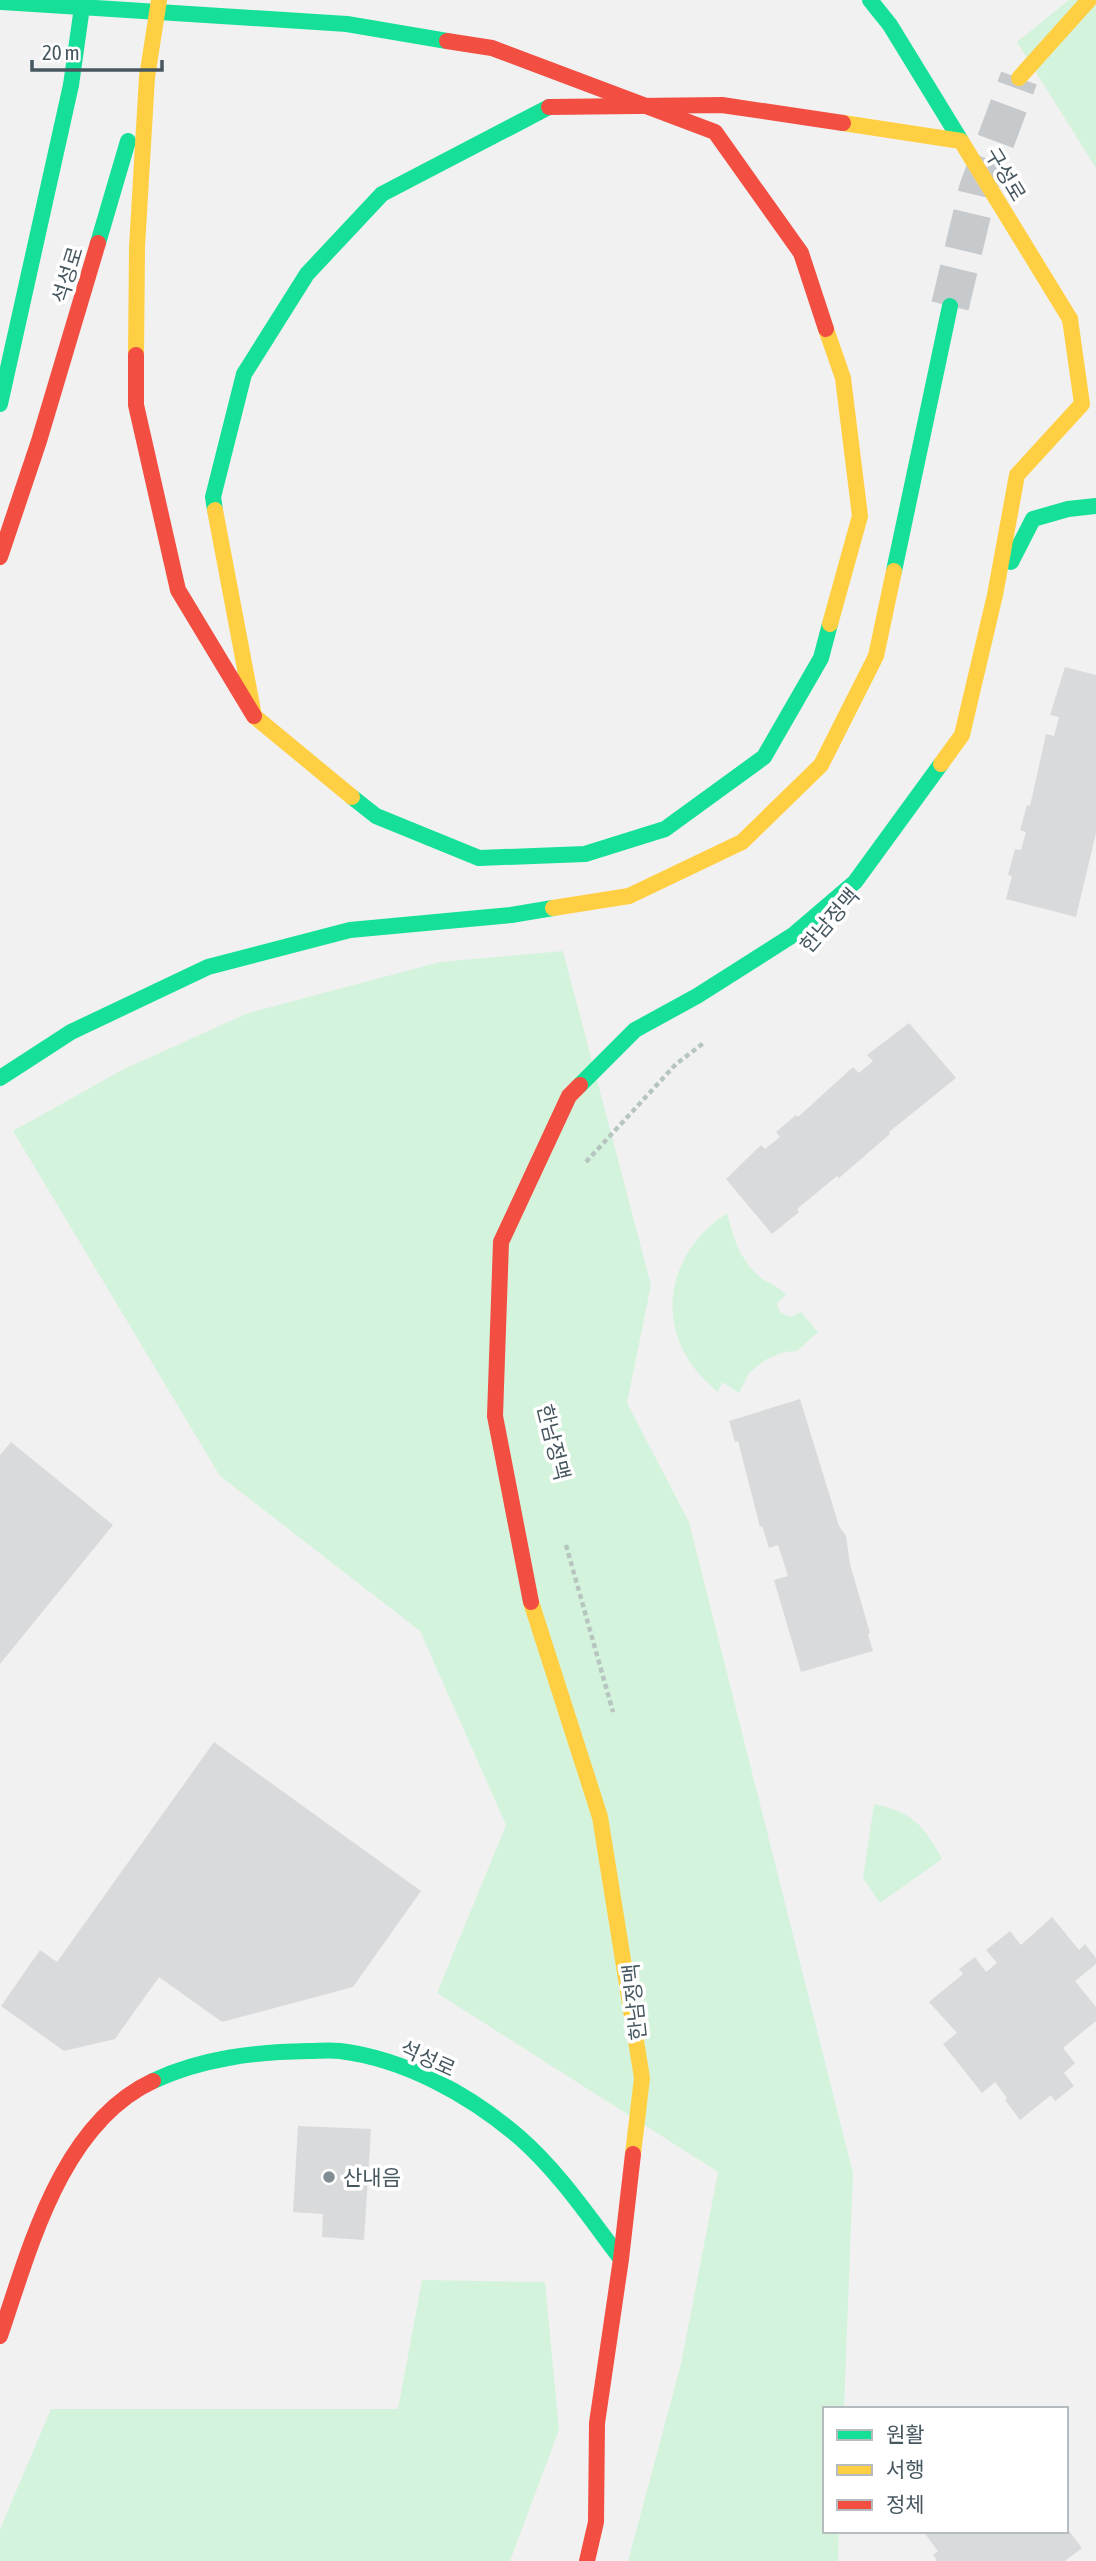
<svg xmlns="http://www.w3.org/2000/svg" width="1096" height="2561" viewBox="0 0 1096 2561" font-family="'Asap Condensed','Noto Sans KR',sans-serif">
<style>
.green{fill:#d4f3dc}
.building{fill:#d9dadb}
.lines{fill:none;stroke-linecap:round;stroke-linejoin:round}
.highway-tunnel{stroke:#c7cacd;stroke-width:38;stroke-dasharray:38 19;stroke-linecap:butt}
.path{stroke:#b6c5bf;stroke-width:4.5;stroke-dasharray:5 3.5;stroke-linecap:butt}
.fast{stroke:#16e098;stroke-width:16}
.slow{stroke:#ffcf43;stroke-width:16}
.jam{stroke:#f24e42;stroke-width:16}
.fast-bridge{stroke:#16e098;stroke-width:16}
.slow-bridge{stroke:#ffcf43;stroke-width:16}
.jam-bridge{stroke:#f24e42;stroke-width:16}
.poi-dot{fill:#828d93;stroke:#fff;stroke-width:2.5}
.labels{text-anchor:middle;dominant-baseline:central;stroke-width:7;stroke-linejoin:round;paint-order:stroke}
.street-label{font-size:21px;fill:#465760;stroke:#fff}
.poi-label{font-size:21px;fill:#465760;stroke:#fff;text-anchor:start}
</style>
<rect width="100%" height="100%" fill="#f2f1f1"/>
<!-- green -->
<g class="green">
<path d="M1069,0h27v168l-79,-126z"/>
<path d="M563,951l88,334 -24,118 62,119 164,651 -9,236h-19v122h14l-1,30h-210l53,-197 37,-192 -281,-179 69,-168 -86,-194 -200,-155 -207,-345 111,-62 124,-56 192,-51z"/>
<path d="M727,1213c6,24 13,47 32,63 9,8 19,9 27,19l-9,8 3,9 11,5 10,-5 17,20 -21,19 -13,1 -19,8 -16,13 -10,20 -17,-11 -4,10c-65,-51 -59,-134 9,-179z"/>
<path d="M874,1804c39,8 49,21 68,55l-62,44 -17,-25z"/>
<path d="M422,2280l123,2 14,148 -49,131h-510v-32l51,-120h347z"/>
</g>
<!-- building -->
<g class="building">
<path d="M1065,667l31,8v158l-20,84 -70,-18 6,-23 -4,-1 7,-26 6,1 5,-18 -6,-2 7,-25 3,1 16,-72 8,2 5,-19 -9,-2z"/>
<path d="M909,1023l47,55 -67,54 1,2 -51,44 -2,-2 -40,33 2,3 -27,22 -46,-55 35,-34 4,4 15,-12 -4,-5 20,-17 2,2 55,-50 6,6 14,-12 -6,-6z"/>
<path d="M800,1399l39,127 7,10 4,28 20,69 -2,1 5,17 -72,21 -27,-92 14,-4 -10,-31 -9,3 -7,-22 -2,1 -22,-86 -3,1 -6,-21z"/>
<path d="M11,1442l102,83 -113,139v-209z"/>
<path d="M214,1742l207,149 -68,96 -131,35 -63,-45 -44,62 -51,12 -63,-45 39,-56 17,12z"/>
<path d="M1052,1917l27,33 6,-6 11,14v6l-21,17 21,26v14l-33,27 12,15 -11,10 10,13 -19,15 -4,-6 -31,25 -15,-20 2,-2 -12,-16 -13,11 -39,-49 14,-11 -28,-31 34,-28 -4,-5 16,-12 11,15 11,-9 -11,-13 24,-19 11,14z"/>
<path d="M298,2126l73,3 -7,111 -42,-3 1,-23 -30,-2z"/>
<path d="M1066,2527l16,21 -17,13h-128l-4,-6 5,-4 -15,-20h143z"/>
</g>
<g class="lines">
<!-- highway-tunnel -->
<path class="highway-tunnel" d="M950,306l28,-117 41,-111"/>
<!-- path -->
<g class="path">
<path d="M586,1162l90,-98 29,-22"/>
<path d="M566,1545l47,167"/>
</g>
<!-- fast -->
<g class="fast">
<path d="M870,0l20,25 71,116"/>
<path d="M2,2l345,22 100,17"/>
<path d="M98,243l30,-102"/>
<path d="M0,404l71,-319"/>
<path d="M215,510l-2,-13 31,-123 63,-100 75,-80 167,-87"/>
<path d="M1011,562l22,-43 35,-10 28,-3"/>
<path d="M894,571l56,-265"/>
<path d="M352,797l24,19 103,42 106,-4 80,-25 99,-72 57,-99 9,-34"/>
<path d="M0,1078l71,-46 137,-65 142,-37 161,-15 42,-7"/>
<path d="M580,1085l55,-55 62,-34 96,-61 62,-53 86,-118"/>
<path d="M153,2081c49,-23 102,-29 155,-30 11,0 21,-1 32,0 65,8 130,44 179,86 40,35 70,80 102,122"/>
</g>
<!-- slow -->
<g class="slow">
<path d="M1019,78l70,-78"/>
<path d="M826,329l17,49 17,138 -30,108"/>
<path d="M136,355l1,-108 10,-170"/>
<path d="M215,510l39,206 98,81"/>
<path d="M941,764l21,-29 33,-140 22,-120 65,-71 -12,-85"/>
<path d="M553,908l76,-12 113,-54 79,-77 55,-109 18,-85"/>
<path d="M531,1602l69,215 42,261 -9,76"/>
</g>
<!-- jam -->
<g class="jam">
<path d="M447,41l45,7 223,84 86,121 25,76"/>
<path d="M136,355v50l42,185 76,126"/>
<path d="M0,557l39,-116 59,-198"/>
<path d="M531,1602l-36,-186 6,-174 68,-146 11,-11"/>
<path d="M0,2336c30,-88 61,-212 153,-255"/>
<path d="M587,2561l9,-39 1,-99 24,-164 12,-105"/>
</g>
<!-- fast-bridge -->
<path class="fast-bridge" d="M71,85l12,-85"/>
<!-- slow-bridge -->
<g class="slow-bridge">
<path d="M147,77l12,-77"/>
<path d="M843,123l118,18 109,178"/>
</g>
<!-- jam-bridge -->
<path class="jam-bridge" d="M549,107l173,-2 121,18"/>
</g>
<!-- markers -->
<circle class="poi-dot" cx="329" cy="2177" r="7"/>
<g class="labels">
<!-- street labels -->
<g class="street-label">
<text transform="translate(1006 174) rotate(59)">구성로</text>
<text transform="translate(67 275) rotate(-73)">석성로</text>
<text transform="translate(829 920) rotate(-49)">한남정맥</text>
<text transform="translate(554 1442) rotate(76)">한남정맥</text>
<text transform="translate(634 2002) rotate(-96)">한남정맥</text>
<text transform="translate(428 2058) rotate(24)">석성로</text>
</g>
<!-- poi labels -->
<g class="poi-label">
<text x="343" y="2177">산내음</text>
</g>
</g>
<!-- legend -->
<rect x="823" y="2407" width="245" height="126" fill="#ffffff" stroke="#b5bcbf" stroke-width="2"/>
<rect x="837" y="2430" width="35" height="10" fill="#16e098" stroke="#b5bcbf" stroke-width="2"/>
<text x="886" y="2442" font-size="21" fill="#465760">원활</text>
<rect x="837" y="2465" width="35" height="10" fill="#ffcf43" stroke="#b5bcbf" stroke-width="2"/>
<text x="886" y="2477" font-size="21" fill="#465760">서행</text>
<rect x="837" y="2500" width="35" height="10" fill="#f24e42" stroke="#b5bcbf" stroke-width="2"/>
<text x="886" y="2512" font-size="21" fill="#465760">정체</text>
<!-- scale -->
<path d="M32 60v10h130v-10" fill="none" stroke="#465760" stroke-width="3.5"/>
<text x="42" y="60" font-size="21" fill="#465760" stroke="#ffffff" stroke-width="5" paint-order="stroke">20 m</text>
</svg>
